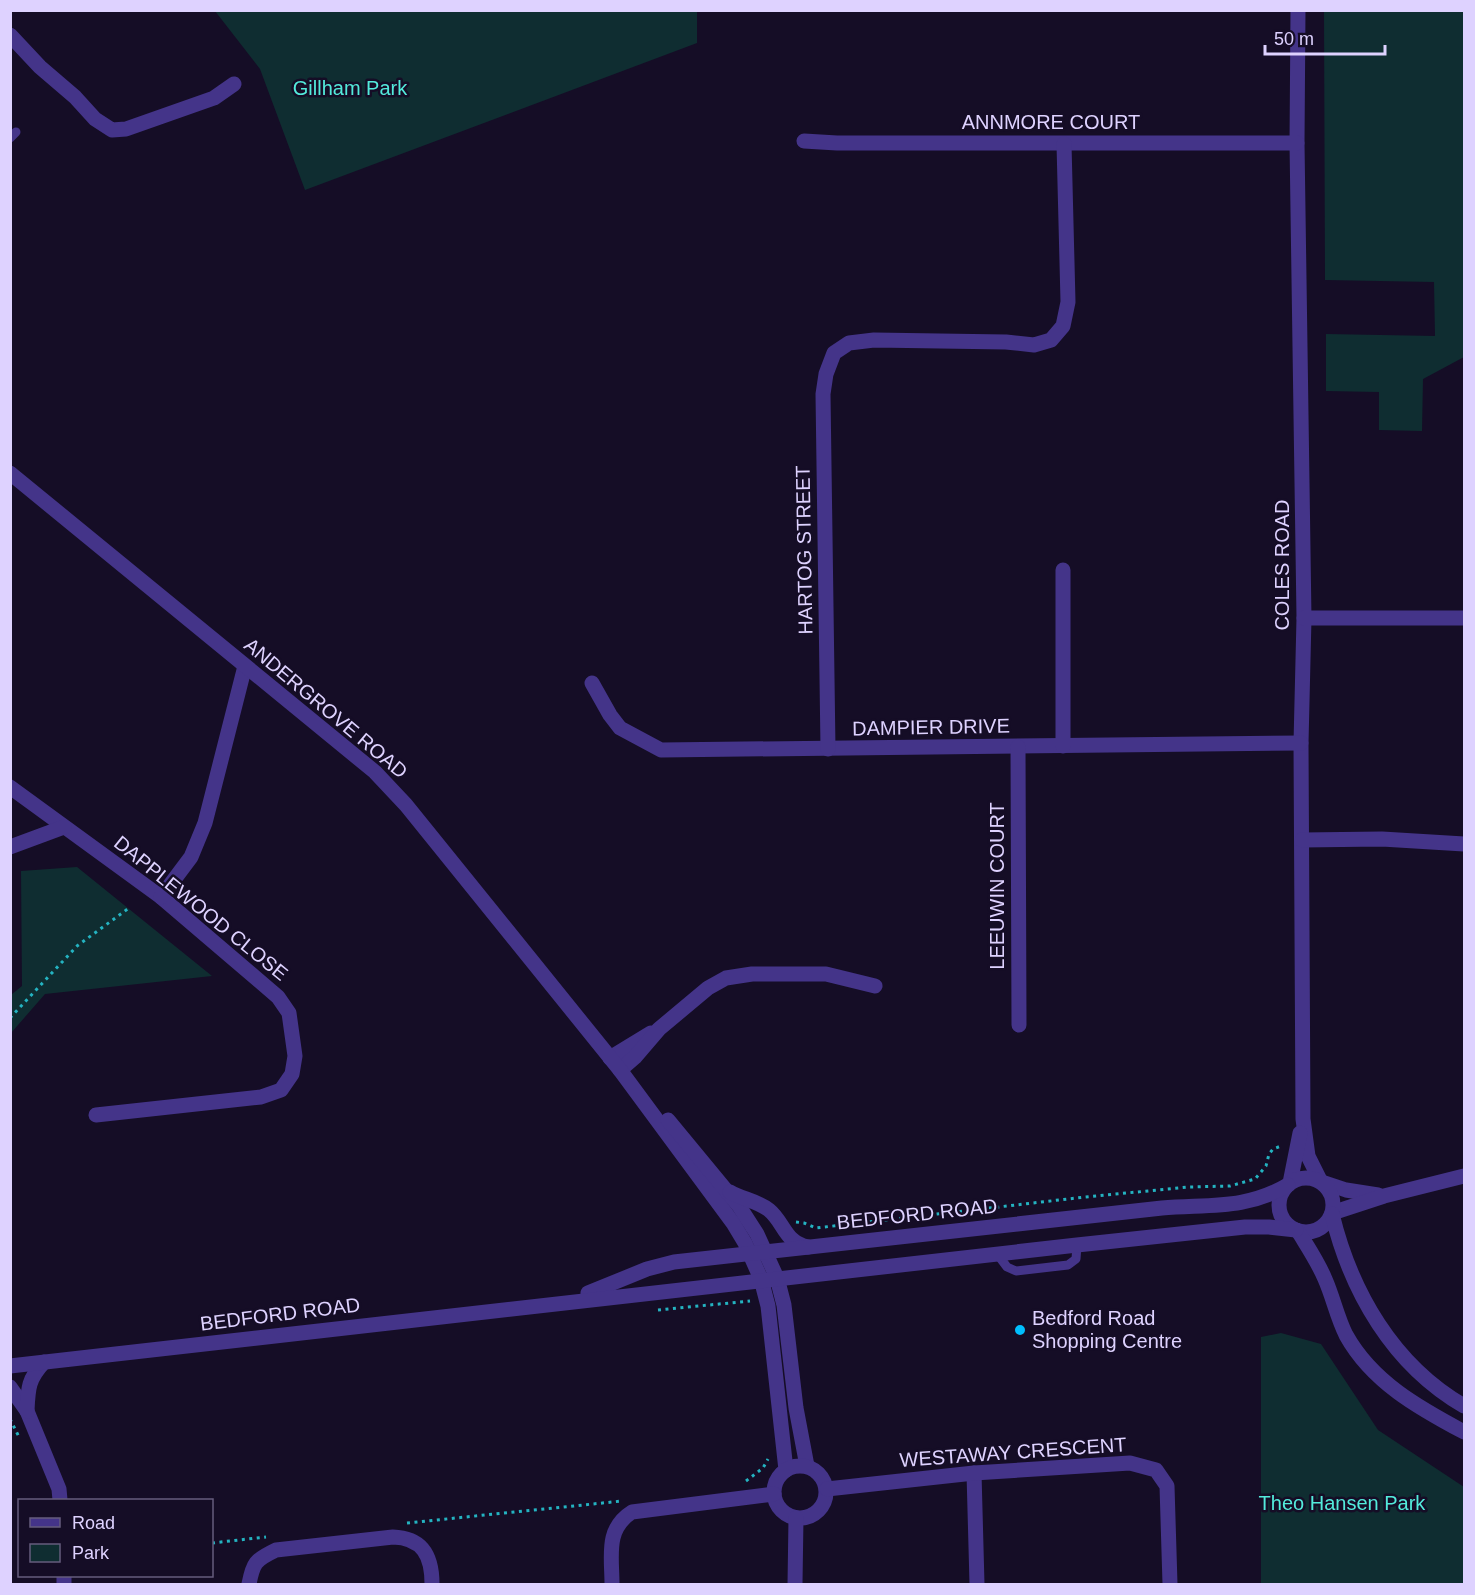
<svg xmlns="http://www.w3.org/2000/svg" width="1475" height="1595" viewBox="0 0 1475 1595" font-family="Arial,sans-serif">
<style>
.green{fill:#0f2d31}
.lines{fill:none;stroke-linecap:round;stroke-linejoin:round}
.path{stroke:#24b3c1;stroke-width:3;stroke-dasharray:3 4.5;stroke-linecap:butt}
.service{stroke:#443489;stroke-width:9}
.minor{stroke:#443489;stroke-width:15}
.tertiary{stroke:#443489;stroke-width:15}
.poi-dot{fill:#00befd;stroke:#150d26;stroke-width:2}
.labels{text-anchor:middle;dominant-baseline:central;stroke-width:5;stroke-linejoin:round;paint-order:stroke}
.park-label{font-size:20px;fill:#53eadb;stroke:#150d26}
.street-label{font-size:20px;fill:#ded2ff;stroke:#150d26}
.poi-label{font-size:20px;fill:#ded2ff;stroke:#150d26;text-anchor:start}
</style>
<rect width="100%" height="100%" fill="#150d26"/>
<!-- green -->
<g class="green">
<path d="M215,11h482v32l-392,147 -45,-121z"/>
<path d="M1324,11h140v346l-41,22 -1,52 -43,-1v-38l-53,-1v-57l109,2 -1,-54 -109,-2z"/>
<path d="M77,867l135,109 -167,18 -34,39v-38l11,-9 -1,-115z"/>
<path d="M1281,1333l40,11 57,86 86,57v97h-203v-247z"/>
</g>
<g class="lines">
<!-- path -->
<g class="path">
<path d="M10,1018l67,-72 52,-38"/>
<path d="M796,1222l8,1 12,5 269,-31 104,-10 41,-1 25,-7 11,-13 3,-12 4,-5 8,-3"/>
<path d="M658,1310l92,-9"/>
<path d="M10,1419l10,20"/>
<path d="M746,1481l17,-13 5,-9"/>
<path d="M407,1523l215,-22"/>
<path d="M212,1543l54,-6"/>
</g>
<!-- service -->
<g class="service">
<path d="M10,138l6,-6"/>
<path d="M998,1255l9,12 9,4 52,-6 8,-6 1,-14"/>
</g>
<!-- minor -->
<g class="minor">
<path d="M1298,10l-1,133 7,475 -3,125 2,376 5,37 13,26"/>
<path d="M10,35l30,32 35,30 20,22 17,11 14,-1 88,-31 20,-14"/>
<path d="M804,141l33,2h460"/>
<path d="M1304,618h160"/>
<path d="M592,683l18,32 10,13 41,22 640,-7"/>
<path d="M1063,746v-176"/>
<path d="M1018,747l1,278"/>
<path d="M828,749l-5,-355 3,-20 8,-21 15,-10 25,-3 132,2 28,3 17,-5 12,-14 5,-24 -4,-158"/>
<path d="M10,787l151,110 117,100 11,16 6,43 -3,18 -11,16 -20,7 -165,18"/>
<path d="M1302,840l80,-1 82,5"/>
<path d="M10,847l54,-20"/>
<path d="M161,897l30,-40 14,-34 40,-157"/>
<path d="M610,1058l41,-25"/>
<path d="M620,1070l15,-13 24,-28 49,-41 18,-10 26,-4h74l49,12"/>
<path d="M1322,1182l24,8 32,5"/>
<path d="M1290,1183l10,-50"/>
<path d="M1332,1213l52,-17 80,-20"/>
<path d="M777,1278l7,27 12,103 11,58"/>
<path d="M761,1279l7,27 18,164"/>
<path d="M10,1387l17,24 32,78 1,11"/>
<path d="M27,1411c1,-22 1,-32 17,-49"/>
<circle cx="800" cy="1492" r="26"/>
<path d="M974,1473l3,111"/>
<path d="M827,1489l147,-16 156,-10 26,7 11,16 3,98"/>
<path d="M64,1584v-8"/>
<path d="M249,1584c4,-21 6,-24 27,-34l117,-13c30,1 39,19 39,47"/>
<path d="M612,1584c0,-28 -7,-55 20,-72l142,-18"/>
<path d="M795,1584l1,-66"/>
</g>
<!-- tertiary -->
<g class="tertiary">
<path d="M10,473l365,299 31,33 214,265 113,153 12,20 16,36"/>
<path d="M668,1120l71,86 18,28 20,44"/>
<circle cx="1306" cy="1205" r="27"/>
<path d="M730,1192c12,7 28,9 39,18 15,12 16,33 39,37"/>
<path d="M1332,1214c19,78 61,151 132,192"/>
<path d="M1298,1231c9,15 20,31 27,48 8,18 12,38 21,56 26,47 73,73 118,97"/>
<path d="M588,1293l59,-24 27,-7 488,-54c47,-4 83,2 126,-23"/>
<path d="M10,1366l1067,-121 168,-18h24l27,3"/>
</g>
</g>
<!-- markers -->
<circle class="poi-dot" cx="1020" cy="1330" r="6"/>
<g class="labels">
<!-- park labels -->
<g class="park-label">
<text x="350" y="88">Gillham Park</text>
<text x="1342" y="1503">Theo Hansen Park</text>
</g>
<!-- street labels -->
<g class="street-label">
<text x="1051" y="122">ANNMORE COURT</text>
<text transform="translate(804 550) rotate(-91)">HARTOG STREET</text>
<text transform="translate(1282 565) rotate(-90)">COLES ROAD</text>
<text transform="translate(326 708) rotate(40)">ANDERGROVE ROAD</text>
<text transform="translate(931 727) rotate(-1)">DAMPIER DRIVE</text>
<text transform="translate(997 886) rotate(-90)">LEEUWIN COURT</text>
<text transform="translate(201 908) rotate(39)">DAPPLEWOOD CLOSE</text>
<text transform="translate(917 1214) rotate(-6)">BEDFORD ROAD</text>
<text transform="translate(280 1314) rotate(-7)">BEDFORD ROAD</text>
<text transform="translate(1013 1452) rotate(-4)">WESTAWAY CRESCENT</text>
</g>
<!-- poi labels -->
<g class="poi-label">
<text x="1032" y="1318">Bedford Road<tspan x="1032" dy="23">Shopping Centre</tspan></text>
</g>
</g>
<!-- border -->
<rect width="1475" height="1595" fill="none" stroke="#ded2ff" stroke-width="24"/>
<!-- legend -->
<rect x="18" y="1499" width="195" height="78" fill="#150d26" stroke="#655c7d" stroke-width="1.5"/>
<rect x="30" y="1518" width="30" height="9" fill="#443489" stroke="#655c7d" stroke-width="1.5"/>
<text x="72" y="1529" font-size="18" fill="#ded2ff">Road</text>
<rect x="30" y="1544" width="30" height="18" fill="#0f2d31" stroke="#655c7d" stroke-width="1.5"/>
<text x="72" y="1559" font-size="18" fill="#ded2ff">Park</text>
<!-- scale -->
<path d="M1265 45v9h120v-9" fill="none" stroke="#ded2ff" stroke-width="3"/>
<text x="1274" y="45" font-size="18" fill="#ded2ff" stroke="#150d26" stroke-width="4.5" paint-order="stroke">50 m</text>
</svg>
